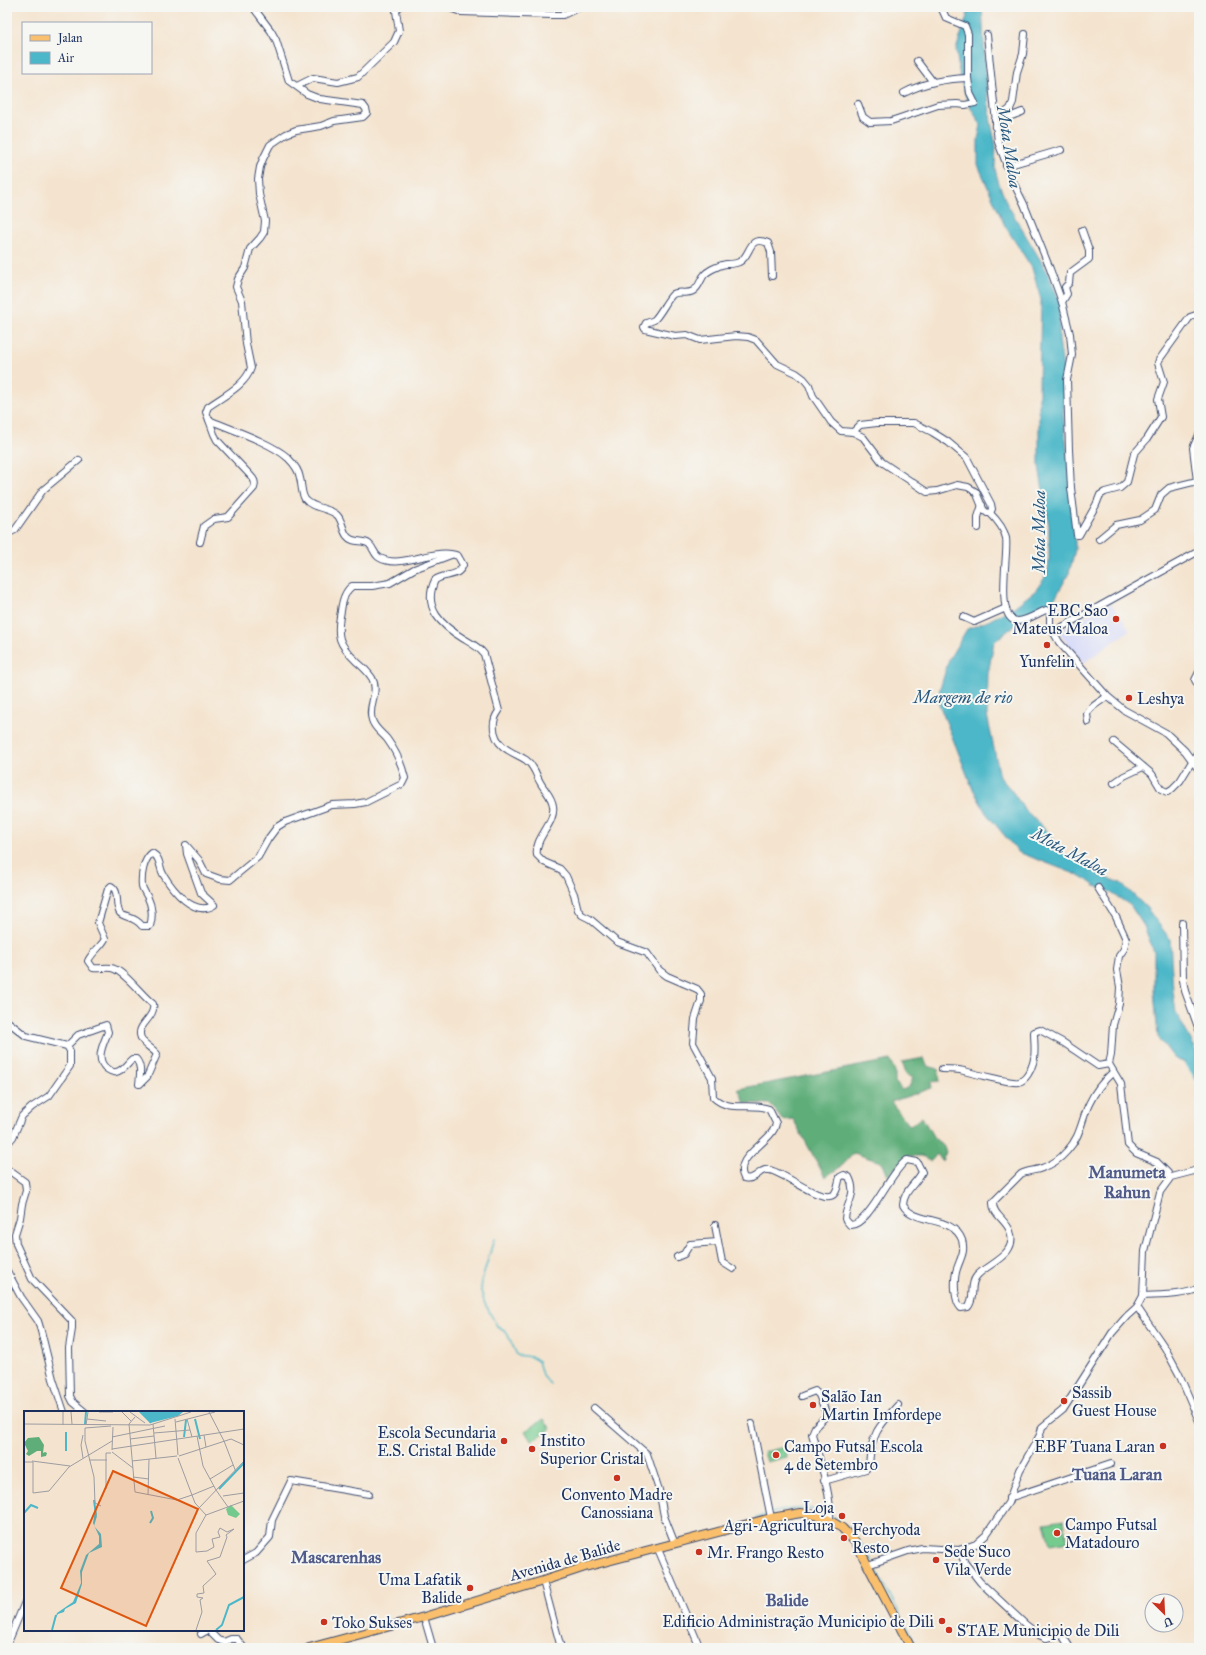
<svg xmlns="http://www.w3.org/2000/svg" width="1206" height="1655" viewBox="0 0 1206 1655" font-family="'IM FELL Great Primer',serif">
<style>
.built{fill:#d4d8f9}
.green{fill:#74ca8e;stroke:#487c76}
.forest{fill:#5fae79;stroke:#3d6e6c}
.water{fill:#4bb7c8;stroke:#337393}
.lines{fill:none;stroke-linecap:round;stroke-linejoin:round}
.stream{stroke:#4bb7c8;stroke-width:1.5}
.river{stroke:#4bb7c8;stroke-width:8}
.minor-casing{stroke:#3c4a6f;stroke-width:8}
.major-casing{stroke:#3c4a6f;stroke-width:10}
.minor{stroke:#fff;stroke-width:6}
.major{stroke:#f9bf6d;stroke-width:8}
.poi-dot{fill:#c8321e;stroke:#f6f6f2;stroke-width:1.5}
.labels{text-anchor:middle;dominant-baseline:central;stroke-width:4;stroke-linejoin:round;paint-order:stroke}
.poi-label{font-size:16px;fill:#1b2f5e;stroke:#f6f6f2;text-anchor:start}
.street-label{font-size:16px;fill:#1b2f5e;stroke:#f6f6f2}
.water-label{font-size:17px;font-style:italic;fill:#29587e;stroke:#f6f6f2}
.neighbourhood-label{font-size:17px;font-weight:bold;fill:#505b89;stroke:#f6f6f2}
.inset-river{fill:none;stroke:#4bb7c8;stroke-width:2}
.inset-road{fill:none;stroke:#9d9ca2;stroke-width:1}
.view{fill:#de5710;fill-opacity:0.15;stroke:#de5710;stroke-width:2}
.inset-edge{fill:none;stroke:#1b2f5e;stroke-width:2}
</style>
<rect width="100%" height="100%" fill="#f6f6f2"/>
<filter id="ink" filterUnits="userSpaceOnUse"><feTurbulence type="fractalNoise" baseFrequency=".025" numOctaves="2"/><feDisplacementMap in="SourceGraphic" scale="8" xChannelSelector="R" yChannelSelector="G"/><feConvolveMatrix kernelMatrix="1 2 1 2 8 2 1 2 1" color-interpolation-filters="sRGB"/></filter>
<filter id="wash" filterUnits="userSpaceOnUse"><feTurbulence type="fractalNoise" baseFrequency=".012" numOctaves="4" result="noise"/><feDisplacementMap in="SourceGraphic" scale="16" xChannelSelector="R" yChannelSelector="G"/><feGaussianBlur stdDeviation="0.9" result="paint"/><feColorMatrix in="noise" values="0 0 0 0 0 0 0 0 0 0 0 0 0 0 0 0 0 1.4 0 .05"/><feComposite in="paint" operator="in"/></filter>
<g filter="url(#wash)">
<rect width="100%" height="100%" fill="#f4e4cf"/>
<!-- built -->
<path class="built" d="M1111,603l19,27 -46,33 -27,-32z"/>
<!-- green -->
<g class="green">
<path d="M544,1419l7,10 -20,12 -6,-10z"/>
<path d="M785,1447l2,10 -20,5 -3,-10z"/>
<path d="M1064,1520l4,22 -18,3 -6,-22z"/>
</g>
<!-- forest -->
<path class="forest" d="M924,1058l3,8 11,3 2,12 -9,1 1,6 -41,14 19,24 12,-9 12,21 10,8 2,6 -4,9 -5,-7 -6,7 -9,-5h-14l-20,19 -5,-12 -29,-10 -12,13 -17,11 -32,-58 -10,1 -13,-16 -25,-1 -7,-14 152,-29 5,11v11l7,8 7,-3 4,-9 -7,-4 -4,-12z"/>
<!-- water -->
<path class="water" d="M968,7h14l4,72 5,44 5,23 -1,23 4,15 8,20 40,67 13,32 -1,37 7,49 -3,25 12,107v29l-6,23 -12,22 -9,11 -22,10 -32,26 -6,32 -1,41 13,62 12,14 13,19 17,16 21,27 39,23 19,7 25,24 24,32 3,52 3,22 23,42v22l-8,-11 -17,-8 -16,-21 -4,-46v-39l-10,-26 -14,-21 -25,-16 -10,-3 -12,-9 -65,-25 -32,-39 -14,-26 -35,-88 12,-40 18,-30 21,-8 26,-14 21,-16 9,-12 4,-10 1,-9v-34l-10,-60v-81l2,-85 -9,-32 -27,-42 -27,-61v-26l3,-14 -13,-22 -8,-26 -4,-27 11,-34z"/>
<g class="lines">
<!-- stream -->
<g class="stream">
<path d="M494,1239l-12,41 -1,11 4,13 12,22 9,5 11,24 14,2 7,4 4,14 8,9"/>
<path d="M772,1513c19,-5 38,-7 57,1"/>
<path d="M832,1516l21,15 19,31"/>
<path d="M756,1518l12,-4"/>
<path d="M874,1565l44,83"/>
<path d="M546,1575l14,-4"/>
</g>
<!-- river -->
<path class="river" d="M1189,1064l10,14"/>
</g>
</g>
<g filter="url(#ink)">
<g class="lines">
<defs>
<g id="minor">
<path d="M253,7l18,24 5,9 13,41 18,13 13,5 43,6 3,4 1,4 -4,4 -29,4 -13,5 -25,4 -10,4 -16,11 -7,14 -3,8 -2,12 1,15 6,27 -1,11 -4,6 -10,11 -5,19 -7,11 -2,8 6,14 4,43 5,24c-6,18 -28,28 -43,39l-2,5 3,8c21,9 63,23 79,38 5,5 11,13 12,20 2,7 1,15 5,21 7,10 23,8 32,16 6,6 5,15 10,21 6,8 16,3 22,8 5,4 5,11 11,14 22,12 56,-12 78,-2l5,9c-5,13 -18,8 -28,15 -13,28 6,45 29,59 7,4 15,8 20,15l15,57c-10,13 -5,31 9,39 9,6 20,8 25,18 3,4 4,9 7,14 4,8 12,14 13,24 3,18 -19,31 -16,49l7,7 16,7 6,7 8,18 4,16 4,5 8,4 27,23 30,11 12,17 8,6 30,13 4,5v7l-6,18 -2,24 19,35 1,19c16,16 38,5 56,12l7,14c-2,19 -44,33 -32,55 13,3 15,-10 25,-8 14,1 53,35 65,24 4,-4 4,-12 6,-17l4,-2 5,2c9,18 -3,25 -4,42l5,6c19,1 40,-54 57,-65l10,2 5,10c-6,12 -18,18 -19,33 11,20 50,10 59,35 4,13 -3,20 -6,32 -2,9 -2,29 5,36l7,-1c8,-10 1,-21 8,-30 9,-13 43,-21 34,-46 -4,-11 -18,-17 -17,-29l28,-28c7,-4 14,-3 21,-6 9,-3 19,-10 25,-17 14,-15 14,-30 22,-47 6,-13 14,-23 24,-32"/>
<path d="M447,7l14,5 91,3h11l17,-8"/>
<path d="M987,35l11,107 16,42 10,20 26,65 12,33 8,32 2,21 -5,25 2,70 2,38 6,47h2l17,-30 4,-10 5,-3 15,-4 7,-6 7,-28 13,-15 14,-22 -3,-18 6,-17 -6,-19 1,-3 31,-43 9,-3"/>
<path d="M917,61l16,21"/>
<path d="M297,86l16,-8 25,4 20,-5 36,-35 5,-11 -3,-20 3,-4"/>
<path d="M904,93c21,-11 41,-14 64,-15"/>
<path d="M858,104l5,13 7,5 21,-1 47,-16 19,-1 8,1 10,-2 -5,-10 -2,-15v-44l-3,-8 -19,-8 -5,-11"/>
<path d="M995,120l15,-11 3,-7 4,-30 6,-18 2,-20"/>
<path d="M995,127l14,-10 13,-5"/>
<path d="M1006,166l55,-16"/>
<path d="M772,276l-1,-24 -3,-9c-21,-9 -16,13 -29,19 -4,2 -8,2 -12,2 -5,0 -18,6 -22,10 -5,5 -5,13 -12,17 -7,4 -15,-1 -21,4 -5,5 -13,21 -18,25 -2,1 -5,2 -8,3l-2,4 1,2 30,7 12,-1 13,5 36,-4 12,1 8,3 21,24 19,9 8,6 5,6 4,11 18,26 10,9 12,1 10,5 19,25 45,30 10,-1 20,-6 11,2 8,5 7,17 4,4h3c7,7 14,15 16,25 3,15 -12,83 12,83 9,0 20,-8 28,-11l4,2v14l9,16 48,54 17,14 42,23 19,18 14,19"/>
<path d="M1062,302l5,-8 -2,-7 4,-4 1,-10 19,-14v-9l-7,-20"/>
<path d="M853,432l7,-7 17,-2h37l18,9 16,10 19,16 24,46 1,5 -2,4"/>
<path d="M978,528v-11l4,-12"/>
<path d="M7,534l8,-4 28,-40 36,-30"/>
<path d="M1099,539l17,-14 24,-5 15,-10 6,-15 8,-7 28,-7 -4,-33 6,-13"/>
<path d="M200,542l4,-16 10,-7 14,-2 26,-29c2,-6 0,-9 -4,-13l-33,-35 -3,-6 -5,-14"/>
<path d="M963,617l11,5 32,-14"/>
<path d="M1053,632l146,-81"/>
<path d="M1199,672l-4,8 4,7"/>
<path d="M1088,722l-1,-8c5,-10 13,-11 20,-18"/>
<path d="M1114,742l38,32 9,15 6,3 5,-3 8,-8 19,-31"/>
<path d="M1114,783l10,-7 19,-9"/>
<path d="M1098,888l18,29 10,22 -2,10 -5,7 -2,14 3,17 -1,17 -6,21 -2,30 -2,9 12,20 7,61 8,8 21,9 11,11v7"/>
<path d="M1182,923l1,57 2,11 14,39"/>
<path d="M7,1021l19,15 41,10 3,5v15l-21,30 -17,11 -10,9 -9,21 -6,7"/>
<path d="M67,1046l11,-11 28,-10 2,7c-4,11 -14,27 -1,37 3,2 5,4 9,3 7,-1 11,-9 16,-13h4c6,7 4,16 3,25h1l7,-7 10,-23c-5,-6 -13,-9 -16,-16 -6,-13 15,-20 12,-34 -11,-8 -30,-35 -42,-36 -6,-1 -12,1 -18,0l-5,-7c4,-9 13,-14 17,-22l-7,-16 10,-34 3,-3c10,6 3,19 9,27 4,5 15,3 22,13h8c3,-9 2,-20 -2,-28 -2,-4 -5,-8 -6,-12 -1,-10 1,-26 10,-33 9,5 7,14 11,21 9,15 31,44 51,31l-13,-12 -14,-39 -1,-9 13,15 7,14 14,5 10,1 28,-23 10,-18 9,-12 8,-5 47,-17 23,-1 11,-2 36,-18 3,-6c-3,-13 -10,-28 -18,-39 -5,-6 -13,-11 -15,-19 -5,-14 8,-28 0,-42 -4,-6 -9,-11 -15,-16 -19,-18 -21,-26 -16,-51 1,-9 3,-19 11,-25h20l18,-3 24,-14 37,-14"/>
<path d="M942,1069c7,0 15,0 22,2 7,2 50,13 55,11 7,-2 12,-12 14,-19 3,-9 1,-21 1,-31l6,-2 24,13 34,23 11,-2"/>
<path d="M7,1169l18,13 1,9 -4,13 -2,14 -5,16 1,10 16,35 40,42v8l-3,19 1,48 3,6 12,10"/>
<path d="M715,1225l7,37 11,7"/>
<path d="M677,1257l7,-3 6,-10 28,-2"/>
<path d="M7,1271l14,26 17,24 3,10 12,48 11,33"/>
<path d="M1143,1296c19,-1 39,0 56,-8"/>
<path d="M1137,1307l28,41 14,26 20,47"/>
<path d="M802,1396l13,-5 4,4 8,20 -12,12 -3,7c7,24 20,61 18,86"/>
<path d="M594,1408l53,46 12,36 5,26 11,28"/>
<path d="M752,1424l19,94"/>
<path d="M824,1481l42,-12 3,-4c2,-30 9,-38 29,-60"/>
<path d="M1009,1498l102,-34"/>
<path d="M658,1549l42,99"/>
<path d="M959,1550l6,13 15,19 46,43 13,10 7,3 16,-3 7,11v2"/>
<path d="M243,1560l13,-7 14,-16 2,-17 19,-39 78,13"/>
<path d="M868,1565l40,-14 14,-3 37,2 17,-6 10,-9 22,-32 12,-33 20,-35 2,-8 21,-17 49,-77 15,-17 10,-9 6,-11 2,-45 15,-59 11,-15 23,-6 5,1"/>
<path d="M543,1581l18,67"/>
<path d="M424,1617l9,31"/>
<path d="M201,1634l7,-4 10,10 6,2 7,-3h6l7,9"/>
<path d="M7,1645l18,-43"/>
</g>
<path id="major" d="M309,1648l115,-31 119,-36 42,-14 186,-49 30,-5 21,3 20,12 14,15 55,105"/>
</defs>
<!-- minor casing -->
<use href="#minor" class="minor-casing"/>
<!-- major casing -->
<use href="#major" class="major-casing"/>
<!-- minor -->
<use href="#minor" class="minor"/>
<!-- major -->
<use href="#major" class="major"/>
</g>
</g>
<!-- markers -->
<g class="poi-dot">
<circle cx="1116" cy="619" r="4"/>
<circle cx="1047" cy="645" r="4"/>
<circle cx="1129" cy="698" r="4"/>
<circle cx="1064" cy="1401" r="4"/>
<circle cx="813" cy="1405" r="4"/>
<circle cx="504" cy="1441" r="4"/>
<circle cx="1163" cy="1446" r="4"/>
<circle cx="532" cy="1449" r="4"/>
<circle cx="776" cy="1455" r="4"/>
<circle cx="617" cy="1478" r="4"/>
<circle cx="842" cy="1516" r="4"/>
<circle cx="1057" cy="1533" r="4"/>
<circle cx="844" cy="1538" r="4"/>
<circle cx="699" cy="1552" r="4"/>
<circle cx="936" cy="1560" r="4"/>
<circle cx="470" cy="1588" r="4"/>
<circle cx="942" cy="1621" r="4"/>
<circle cx="324" cy="1622" r="4"/>
<circle cx="949" cy="1630" r="4"/>
</g>
<g class="labels">
<!-- poi labels -->
<g class="poi-label">
<text x="1108" y="610" text-anchor="end">EBC Sao<tspan x="1108" dy="18">Mateus Maloa</tspan></text>
<text x="1047" y="661" text-anchor="middle">Yunfelin</text>
<text x="1137" y="698">Leshya</text>
<text x="1072" y="1392">Sassib<tspan x="1072" dy="18">Guest House</tspan></text>
<text x="821" y="1396">Salão Ian<tspan x="821" dy="18">Martin Imfordepe</tspan></text>
<text x="496" y="1432" text-anchor="end">Escola Secundaria<tspan x="496" dy="18">E.S. Cristal Balide</tspan></text>
<text x="540" y="1440">Instito<tspan x="540" dy="18">Superior Cristal</tspan></text>
<text x="784" y="1446">Campo Futsal Escola<tspan x="784" dy="18">4 de Setembro</tspan></text>
<text x="1155" y="1446" text-anchor="end">EBF Tuana Laran</text>
<text x="617" y="1494" text-anchor="middle">Convento Madre<tspan x="617" dy="18">Canossiana</tspan></text>
<text x="834" y="1507" text-anchor="end">Loja<tspan x="834" dy="18">Agri-Agricultura</tspan></text>
<text x="1065" y="1524">Campo Futsal<tspan x="1065" dy="18">Matadouro</tspan></text>
<text x="852" y="1529">Ferchyoda<tspan x="852" dy="18">Resto</tspan></text>
<text x="944" y="1551">Sede Suco<tspan x="944" dy="18">Vila Verde</tspan></text>
<text x="707" y="1552">Mr. Frango Resto</text>
<text x="462" y="1579" text-anchor="end">Uma Lafatik<tspan x="462" dy="18">Balide</tspan></text>
<text x="934" y="1621" text-anchor="end">Edificio Administração Municipio de Dili</text>
<text x="332" y="1622">Toko Sukses</text>
<text x="957" y="1630">STAE Municipio de Dili</text>
</g>
<!-- street labels -->
<g class="street-label">
<text transform="translate(565 1560) rotate(-16)">Avenida de Balide</text>
</g>
<!-- water labels -->
<g class="water-label">
<text transform="translate(1009 147) rotate(81)">Mota Maloa</text>
<text transform="translate(1039 532) rotate(-90)">Mota Maloa</text>
<text x="963" y="697">Margem de rio</text>
<text transform="translate(1070 852) rotate(28)">Mota Maloa</text>
</g>
<!-- neighbourhood labels -->
<g class="neighbourhood-label">
<text x="1127" y="1172">Manumeta<tspan x="1127" dy="20">Rahun</tspan></text>
<text x="1117" y="1474">Tuana Laran</text>
<text x="336" y="1557">Mascarenhas</text>
<text x="787" y="1600">Balide</text>
</g>
</g>
<!-- overview -->
<g transform="translate(24 1411)">
<rect width="220" height="220" fill="#f4e4cf"/>
<path d="M207,94l9,9 -4,4 -8,-3 -2,-6z" fill="#74ca8e"/>
<path d="M15,26l5,8 -1,8 2,-1 2,1 -1,3 -5,1v-6h-4l-8,5 -3,-2 2,-3 -4,-8 4,-5z" fill="#5fae79"/>
<path d="M115,1h44l-5,4 -28,7zM71,100l2,5 -3,10 7,8 1,13 -13,6 -7,19v12l-6,19 -11,6 -1,3 -6,2 -3,5 2,-6 16,-11 8,-19 -1,-12 6,-16 13,-11v-8l-6,-13z" fill="#4bb7c8"/>
<path class="inset-river" d="M171,8l5,20M126,12l8,-11M61,13l1,-12M160,26l2,-17M42,40v-19M195,78l25,-26M70,89l2,15M0,102l7,-8 7,3M126,112l3,-5 -2,-7M28,219l4,-15M192,219l6,-5 7,-20 15,-8"/>
<path class="inset-road" d="M39,1v13M47,1l1,12M75,1h14M98,1l9,9M106,1l15,11M185,1l15,29M111,6l-6,7 6,68 42,8 15,-5M63,8l19,2M151,8l3,36M163,8l5,18M152,11l39,-10M0,13l126,1 41,-13M129,13l3,34M62,14l2,-13M61,17v13l9,36 1,26 6,3M61,17l26,-2M130,22l36,-3M180,24l2,12M173,25l6,30 13,24 12,17M88,26l53,-11M106,28l24,-3M200,30l12,31M88,38l132,-20M88,39l1,-23M88,41l21,16M155,45l52,-17 13,6M59,47l-2,-13 2,-10M154,47l17,45 11,12 -10,18v19l11,-1 7,-4 -2,-8 8,-2 -2,-5 2,-4 7,4 7,-3 -8,6 1,2 -7,20 -13,4 9,13 -13,12 1,7 -7,1v3l6,1 -3,2 2,12 -6,18M65,49h18M8,50l38,5M108,50l45,-5M0,51h9v31l16,-2 20,-24 43,-26M109,66l16,2M186,68l23,-14M82,78v-36h5M124,84l1,-36M168,84l22,-9M199,85l21,-3M175,97l45,-47M182,104l38,-14"/>
<path class="view" d="M89,60l85,38 -52,117 -85,-38z"/>
<rect width="220" height="220" class="inset-edge"/>
</g>
<!-- margin -->
<rect width="1206" height="1655" fill="none" stroke="#f6f6f2" stroke-width="24"/>
<!-- legend -->
<rect x="22" y="22" width="130" height="52" fill="#f6f6f2" stroke="#9ea6b7"/>
<rect x="30" y="35" width="20" height="6" fill="#f9bf6d" stroke="#9ea6b7"/>
<text x="58" y="42" font-size="12" fill="#1b2f5e">Jalan</text>
<rect x="30" y="52" width="20" height="12" fill="#4bb7c8" stroke="#9ea6b7"/>
<text x="58" y="62" font-size="12" fill="#1b2f5e">Air</text>
<!-- north arrow -->
<g transform="translate(1164 1613) rotate(156)"><circle r="19" fill="#f6f6f2" stroke="#9ea6b7"/>
<path d="M0-3L7 15L0 10L-7 15Z" fill="#c8321e"/>
<text y="-6" font-size="11" font-weight="bold" text-anchor="middle" fill="#1b2f5e">U</text>
</g>
</svg>
